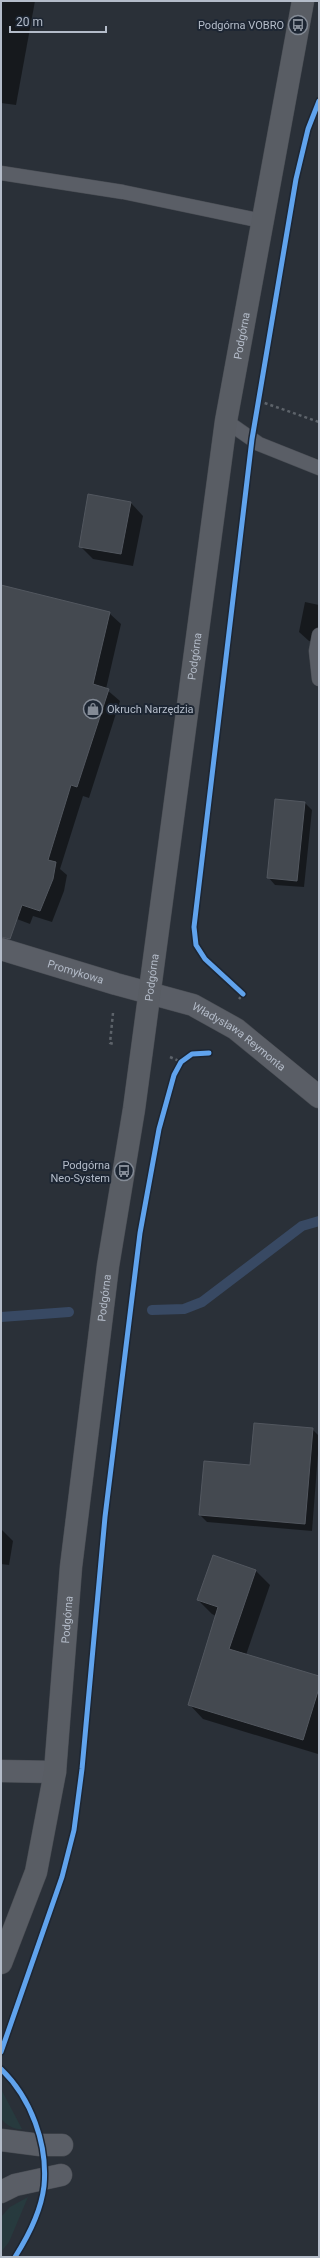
<svg xmlns="http://www.w3.org/2000/svg" width="320" height="2258" viewBox="0 0 320 2258" font-family="Roboto,sans-serif">
<style>
.green{fill:#273a3e}
.shadow{fill:#0007}
.lines{fill:none;stroke-linecap:round;stroke-linejoin:round}
.stream{stroke:#384963;stroke-width:10}
.building{fill:#444950;stroke:#52575f}
.lane-casing{stroke:#484c53;stroke-width:15}
.street-casing{stroke:#484c53;stroke-width:23}
.secondary-casing{stroke:#484c53;stroke-width:23}
.path{stroke:#5d636a;stroke-width:2.5;stroke-dasharray:3 3;stroke-linecap:butt}
.lane{stroke:#5a5e66;stroke-width:14}
.street{stroke:#5a5e66;stroke-width:22}
.secondary{stroke:#595d64;stroke-width:22}
.cycleway-casing{stroke:#1d2633;stroke-width:8}
.cycleway{stroke:#60a3ed;stroke-width:5}
.labels{text-anchor:middle;dominant-baseline:central;stroke-width:4;stroke-linejoin:round;paint-order:stroke}
.poi-label{font-size:11px;fill:#b4bcc9;stroke:#1d2633;text-anchor:end}
.street-label{font-size:11px;fill:#b4bcc9;stroke:#1d2633}
</style>
<rect width="100%" height="100%" fill="#2a3038"/>
<!-- green -->
<g class="green">
<path d="M1,2089l21,40c-7,1 -17,-4 -21,-11z"/>
<path d="M28,2197l-19,45 -8,10v-35l9,-10z"/>
</g>
<!-- shadow -->
<g class="shadow">
<path d="M1,1h34l-19,104 -15,-2z"/>
<path d="M131,503l12,13 -10,50 -40,-7 -13,-13z"/>
<path d="M1,586l108,27 12,11 -15,65 14,12 -31,97 -6,-2 -23,73 7,6 -3,16 -12,31 -19,-6 -3,8 -29,-11z"/>
<path d="M305,602l14,3v38l-10,-2 -10,-9z"/>
<path d="M276,800l29,3 7,7 -8,77 -29,-2 -7,-8z"/>
<path d="M312,1429l7,7v5l-7,90 -105,-9 -7,-7 51,-49z"/>
<path d="M1,1529l12,12 -4,24 -8,-1z"/>
<path d="M255,1570l15,15 -24,70 73,22 -1,77 -115,-35 -14,-15 27,-88 -4,-2 -14,-14z"/>
</g>
<g class="lines">
<!-- stream -->
<g class="stream">
<path d="M152,1310l32,-1 18,-7 100,-76 17,-5"/>
<path d="M1,1317l68,-5"/>
</g>
</g>
<!-- building -->
<g class="building">
<path d="M88,494l43,8 -10,52 -42,-7z"/>
<path d="M1,585l109,27 -17,72 16,5 -32,98 -6,-2 -23,75 8,2 -3,17 -13,32 -18,-6 -12,34 -9,-2z"/>
<path d="M275,799l30,3 -8,79 -30,-3z"/>
<path d="M254,1423l59,5 -8,96 -106,-9 5,-54 46,4z"/>
<path d="M213,1555l43,15 -27,79 90,27v12l-16,52 -115,-35 30,-98 -21,-7z"/>
</g>
<g class="lines">
<defs>
<g id="lane">
<path d="M1,173l122,19 139,29"/>
<path d="M226,421l33,23 60,24"/>
<path d="M319,635l-3,16 3,28"/>
</g>
<g id="street">
<path id="s1" d="M1,949l115,35 77,21 43,24 83,68"/>
<path d="M1,1771l54,1"/>
<path d="M1,2140l39,5h22"/>
<path d="M1,2192l14,-7 46,-10"/>
</g>
<g id="secondary">
<path id="s2" d="M1,1963l35,-91 19,-100 16,-205 37,-301 26,-157 92,-688 77,-420"/>
</g>
</defs>
<!-- lane casing -->
<use href="#lane" class="lane-casing"/>
<!-- street casing -->
<use href="#street" class="street-casing"/>
<!-- secondary casing -->
<use href="#secondary" class="secondary-casing"/>
<!-- path -->
<g class="path">
<path d="M259,401l60,21"/>
<path d="M239,999l4,-5"/>
<path d="M113,1013l-3,30 4,1"/>
<path d="M170,1057l11,5"/>
</g>
<!-- lane -->
<use href="#lane" class="lane"/>
<!-- street -->
<use href="#street" class="street"/>
<!-- secondary -->
<use href="#secondary" class="secondary"/>
<defs>
<g id="cycleway">
<path d="M243,994l-38,-35 -9,-14 -2,-18 58,-488 44,-260 12,-50 11,-28"/>
<path d="M1,2052l61,-175 12,-47 8,-61 23,-252 35,-284 19,-104 15,-54 7,-13 11,-8 17,-1"/>
<path d="M1,2069c30,29 47,75 43,117 -3,26 -15,49 -29,71"/>
</g>
</defs>
<!-- cycleway casing -->
<use href="#cycleway" class="cycleway-casing"/>
<!-- cycleway -->
<use href="#cycleway" class="cycleway"/>
</g>
<!-- icons -->
<defs>
<symbol id="bus-ring" viewBox="-11 -11 22 22"><circle r="9.5" fill="#1d2633" stroke="#848b96" stroke-width="1.5"/><path d="M-5-6H5V4H4V6H2V4H-2V6H-4V4H-5ZM-3.5-4V0h7V-4ZM-3.5 1.2v1.5H-2V1.2ZM2 1.2v1.5H3.5V1.2Z" fill="#848b96"/></symbol>
<symbol id="shop-ring" viewBox="-11 -11 22 22"><circle r="9.5" fill="#1d2633" stroke="#848b96" stroke-width="1.5"/><path d="M-5-2.5h2.3a2.7 3.5 0 0 1 5.4 0H5L5.5 6h-11ZM-1.5-2.5h3a1.5 2.3 0 0 0-3 0Z" fill="#848b96"/></symbol>
</defs>
<g fill-rule="evenodd">
<use href="#bus-ring" x="287" y="14" width="22" height="22"/>
<use href="#shop-ring" x="82" y="698" width="22" height="22"/>
<use href="#bus-ring" x="113" y="1160" width="22" height="22"/>
</g>
<g class="labels">
<!-- poi labels -->
<g class="poi-label">
<text x="284" y="25">Podgórna VOBRO</text>
<text x="107" y="709" text-anchor="start">Okruch Narzędzia</text>
<text x="110" y="1165">Podgórna<tspan x="110" dy="13">Neo-System</tspan></text>
</g>
<!-- street labels -->
<g class="street-label">
<text stroke="none"><textPath href="#s2" startOffset="1648">Podgórna</textPath></text>
<text stroke="none"><textPath href="#s2" startOffset="1324">Podgórna</textPath></text>
<text stroke="none"><textPath href="#s1" startOffset="78">Promykowa</textPath></text>
<text stroke="none"><textPath href="#s2" startOffset="1000">Podgórna</textPath></text>
<text stroke="none"><textPath href="#s1" startOffset="256">Władysława Reymonta</textPath></text>
<text stroke="none"><textPath href="#s2" startOffset="676">Podgórna</textPath></text>
<text stroke="none"><textPath href="#s2" startOffset="352">Podgórna</textPath></text>
</g>
</g>
<!-- border -->
<rect width="320" height="2258" fill="none" stroke="#b4bcc9" stroke-width="4"/>
<!-- scale -->
<path d="M10 26v6h96v-6" fill="none" stroke="#b4bcc9" stroke-width="2"/>
<text x="16" y="26" font-size="12" fill="#b4bcc9" stroke="#1d2633" stroke-width="3" paint-order="stroke">20 m</text>
</svg>
